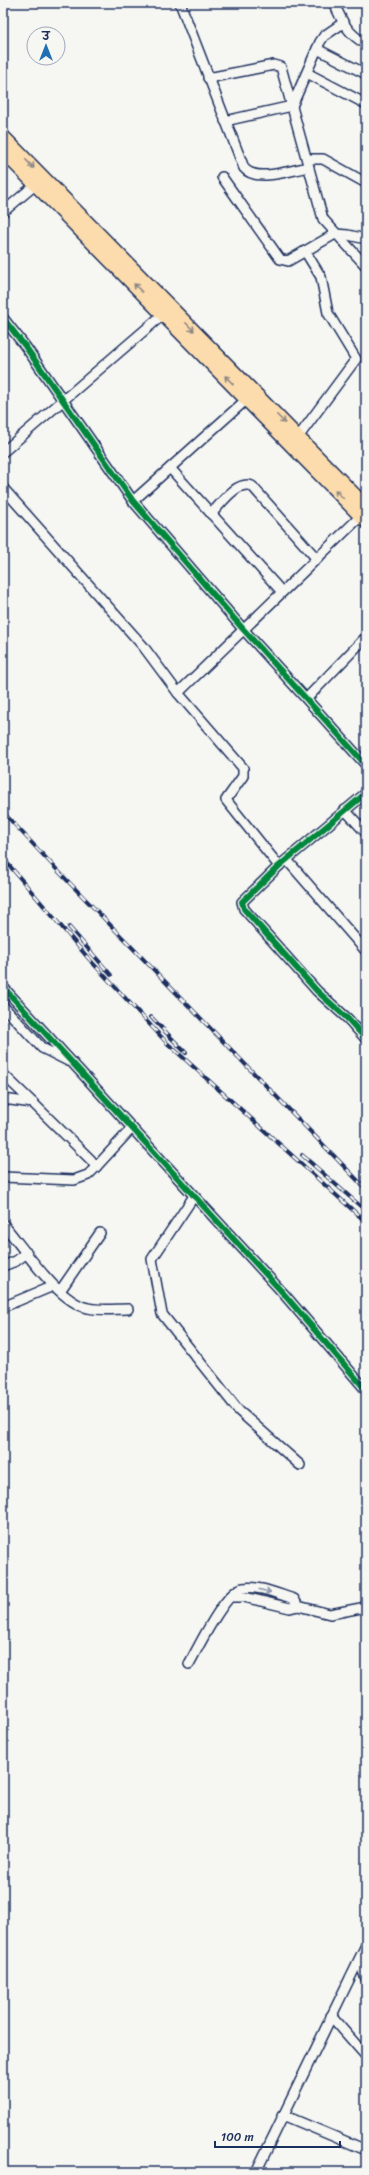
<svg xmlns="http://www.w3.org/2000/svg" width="369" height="2175" font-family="Sriracha,'Playpen Sans Deva',sans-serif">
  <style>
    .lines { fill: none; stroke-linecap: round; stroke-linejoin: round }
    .minor-casing { stroke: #1b2f5e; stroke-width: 12 }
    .major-casing { stroke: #1b2f5e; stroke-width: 15 }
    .minor { stroke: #f6f6f2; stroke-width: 9 }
    .major { stroke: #fcdcac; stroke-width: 12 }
    .rail-casing { stroke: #1b2f5e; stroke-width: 4 }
    .rail { stroke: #f6f6f2; stroke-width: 2.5; stroke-dasharray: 8; stroke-linecap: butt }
    .cycleway-casing { stroke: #f6f6f2; stroke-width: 8 }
    .cycleway { stroke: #00873e; stroke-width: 6 }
    .oneway { stroke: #8c8685 }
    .oneway2 { stroke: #8892a8 }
  </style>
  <rect width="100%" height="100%" fill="#f6f6f2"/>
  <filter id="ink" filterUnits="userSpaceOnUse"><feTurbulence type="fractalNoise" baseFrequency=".025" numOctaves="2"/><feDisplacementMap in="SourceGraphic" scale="8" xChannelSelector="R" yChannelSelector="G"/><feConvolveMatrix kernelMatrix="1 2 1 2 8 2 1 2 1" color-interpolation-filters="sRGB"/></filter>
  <g filter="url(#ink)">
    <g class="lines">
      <defs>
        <g id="minor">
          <path d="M180 3 244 168C256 183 291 170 309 167"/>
          <path d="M334 3C342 22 348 34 366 44"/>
          <polyline points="317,49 366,74"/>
          <polyline points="307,73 366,104"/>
          <polyline points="208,78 274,65 281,67 323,219 366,266"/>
          <polyline points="225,121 292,106 320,42 324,36 343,23"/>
          <polyline points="307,159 323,159 366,183"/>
          <polyline points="222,177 280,259 288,261 335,234 348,235 366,239"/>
          <polyline points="3,212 35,185"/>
          <polyline points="3,318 25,346 133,501 243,629 366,765"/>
          <polyline points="299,436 356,359 328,313 321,277 305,251"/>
          <polyline points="3,452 167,311"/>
          <polyline points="170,468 282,592"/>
          <polyline points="3,488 143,646 178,693 243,768 243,776 226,800 279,866"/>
          <polyline points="133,501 247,399"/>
          <path d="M211 514C221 504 237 480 252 486L317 559"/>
          <polyline points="178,693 365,512"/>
          <polyline points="307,698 366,637"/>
          <polyline points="366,793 279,866 242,902 244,909 317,991 348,1019 366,1039"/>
          <polyline points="345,810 366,833"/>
          <polyline points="287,860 366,951"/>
          <polyline points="3,987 283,1293 366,1390"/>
          <polyline points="3,1006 42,1048 68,1061"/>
          <polyline points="3,1074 33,1103"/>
          <polyline points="3,1099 33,1103 91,1160 96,1167 88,1175 74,1180 3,1177"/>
          <polyline points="96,1167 132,1128"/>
          <polyline points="194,1196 152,1259 162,1314 239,1411 300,1465"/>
          <path d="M3 1224C23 1247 58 1302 88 1308 101 1311 115 1309 128 1309"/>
          <polyline points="3,1266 16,1261 27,1253"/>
          <polyline points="60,1291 100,1233"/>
          <polyline points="3,1307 53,1286"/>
          <polyline points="230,1597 244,1597 290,1608 298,1606 330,1614 366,1607"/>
          <path d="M189 1664C198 1648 225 1591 243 1588 259 1585 280 1595 294 1599L298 1606"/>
          <polyline points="359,1960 366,1979"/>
          <polyline points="331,2016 366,2056"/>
          <polyline points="283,2115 366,2150"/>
          <polyline points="256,2172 366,1945"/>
        </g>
        <g id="major">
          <polyline points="3,136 366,506"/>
          <polyline points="3,152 366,522"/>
        </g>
      </defs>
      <use href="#minor" class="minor-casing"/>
      <use href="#major" class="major-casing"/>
      <use href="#minor" class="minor"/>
      <use href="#major" class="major"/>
      <defs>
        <g id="rail">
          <polyline points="3,812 60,873 366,1189"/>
          <polyline points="3,858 89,959 167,1043 366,1222"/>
          <polyline points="69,927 111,975"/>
          <polyline points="151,1017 186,1053"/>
          <polyline points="302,1155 366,1211"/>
        </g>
      </defs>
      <use href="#rail" class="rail-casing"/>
      <use href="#rail" class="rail"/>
      <defs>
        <g id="cycleway">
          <polyline points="3,318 25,346 133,501 243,629 366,765"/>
          <polyline points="366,793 279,866 242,902 244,909 317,991 348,1019 366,1039"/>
          <polyline points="3,987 283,1293 366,1390"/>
        </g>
      </defs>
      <use href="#cycleway" class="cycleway-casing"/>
      <use href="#cycleway" class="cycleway"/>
    </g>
    <defs><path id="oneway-shaft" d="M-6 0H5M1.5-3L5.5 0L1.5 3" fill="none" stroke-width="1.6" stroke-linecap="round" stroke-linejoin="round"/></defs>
    <g class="oneway">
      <use href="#oneway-shaft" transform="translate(30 164) rotate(46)"/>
      <use href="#oneway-shaft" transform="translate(138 288) rotate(-134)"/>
      <use href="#oneway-shaft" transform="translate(190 327) rotate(45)"/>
      <use href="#oneway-shaft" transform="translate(229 380) rotate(-135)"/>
      <use href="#oneway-shaft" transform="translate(281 419) rotate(45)"/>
      <use href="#oneway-shaft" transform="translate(339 494) rotate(-134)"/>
    </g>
    <use class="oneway2" href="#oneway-shaft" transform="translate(265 1591) rotate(14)"/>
  </g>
  <rect width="369" height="2175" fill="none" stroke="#f6f6f2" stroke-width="16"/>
  <rect x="8" y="8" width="353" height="2159" fill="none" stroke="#1b2f5e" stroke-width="1.5" filter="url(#ink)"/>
  <g transform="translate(46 46)"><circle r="19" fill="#f6f6f2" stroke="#9ea6b7"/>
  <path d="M0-3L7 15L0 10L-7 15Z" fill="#1f6fb2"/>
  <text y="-6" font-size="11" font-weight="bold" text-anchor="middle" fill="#1b2f5e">उ</text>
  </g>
  <path d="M215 2141v6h125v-6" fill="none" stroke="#1b2f5e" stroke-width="2"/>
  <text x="221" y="2141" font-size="12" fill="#1b2f5e" stroke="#f6f6f2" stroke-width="3" paint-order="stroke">100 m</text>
</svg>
